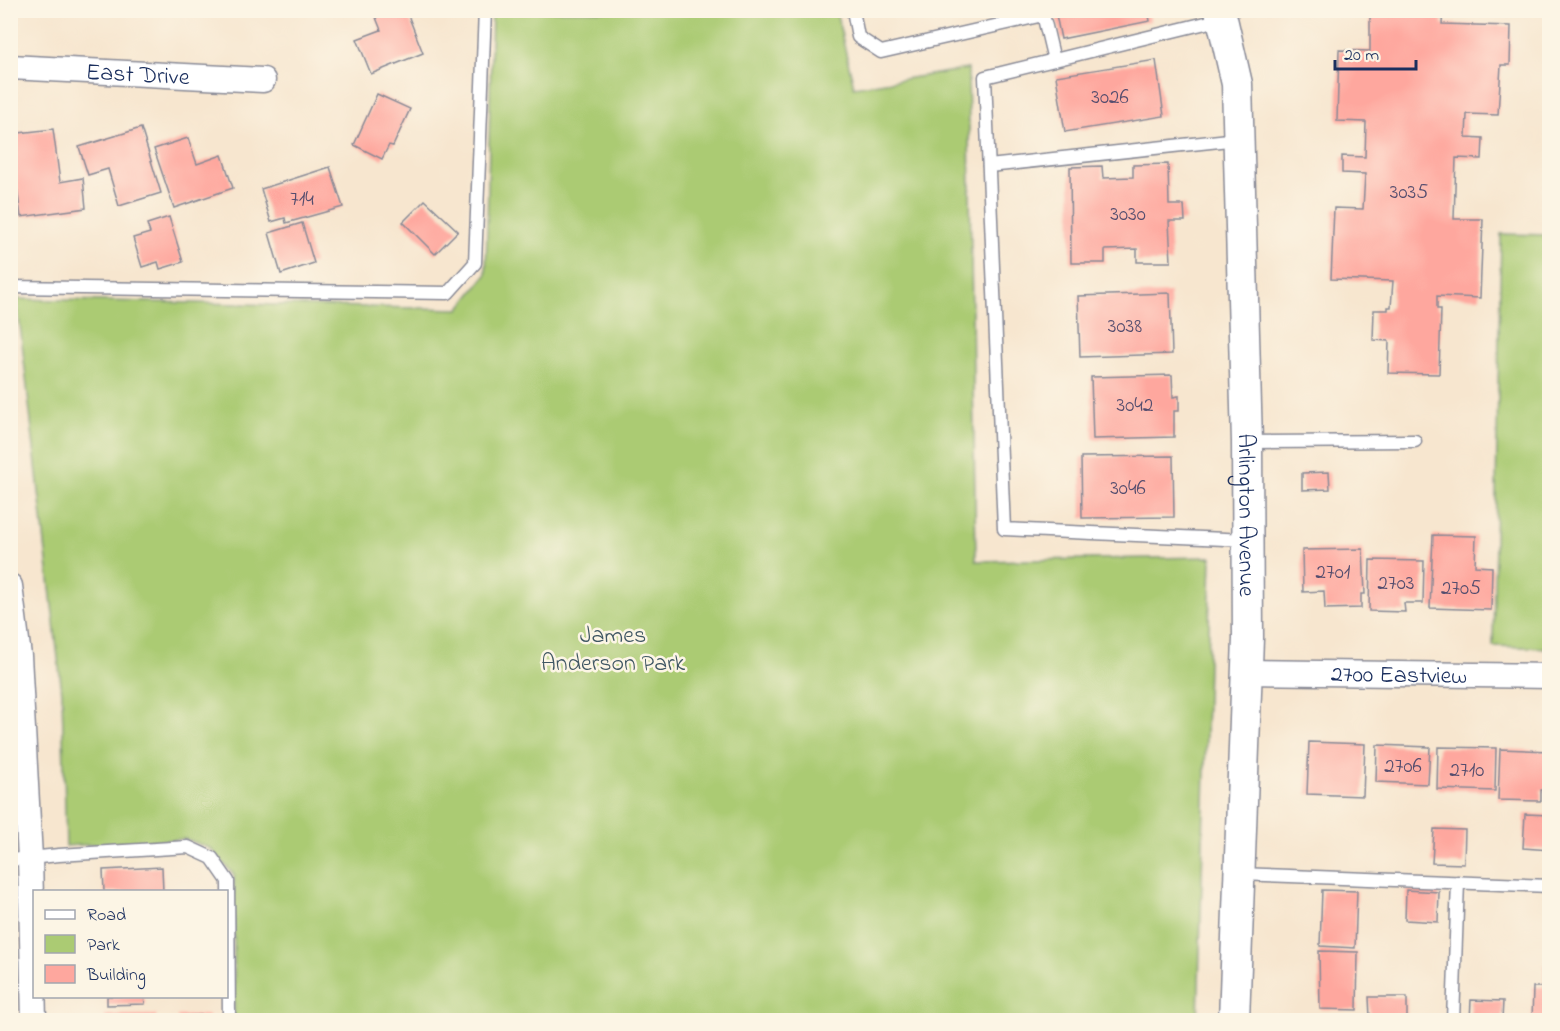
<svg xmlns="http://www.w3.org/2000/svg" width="1560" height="1031" font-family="'Indie Flower',sans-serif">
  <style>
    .green { fill: #abcb73; stroke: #637d68; stroke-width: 1.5 }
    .building { fill: #fea79e }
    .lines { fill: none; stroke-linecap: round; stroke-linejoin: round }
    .service-casing { stroke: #898a96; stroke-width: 15 }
    .minor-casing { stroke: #898a96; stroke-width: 27 }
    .tertiary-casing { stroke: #898a96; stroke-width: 33 }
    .service { stroke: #fff; stroke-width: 12 }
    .minor { stroke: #fff; stroke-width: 24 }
    .tertiary { stroke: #fff; stroke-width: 30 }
    .labels { text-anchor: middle; stroke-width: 5; stroke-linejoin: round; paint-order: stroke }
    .number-label { font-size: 21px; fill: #544d6e }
    .street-label { font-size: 24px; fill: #1b2f5e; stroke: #fcf5e5 }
    .park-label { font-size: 24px; fill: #3f5663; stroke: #fcf5e5 }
  </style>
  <rect width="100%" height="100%" fill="#fcf5e5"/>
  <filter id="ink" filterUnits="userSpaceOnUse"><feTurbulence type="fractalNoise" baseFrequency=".0167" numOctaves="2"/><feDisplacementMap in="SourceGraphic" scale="12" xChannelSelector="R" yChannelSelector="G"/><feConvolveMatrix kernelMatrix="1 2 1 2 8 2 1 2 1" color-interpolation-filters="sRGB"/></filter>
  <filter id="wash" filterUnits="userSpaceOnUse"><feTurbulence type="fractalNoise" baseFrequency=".008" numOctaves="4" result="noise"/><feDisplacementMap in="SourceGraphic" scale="24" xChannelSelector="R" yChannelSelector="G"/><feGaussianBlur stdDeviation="1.35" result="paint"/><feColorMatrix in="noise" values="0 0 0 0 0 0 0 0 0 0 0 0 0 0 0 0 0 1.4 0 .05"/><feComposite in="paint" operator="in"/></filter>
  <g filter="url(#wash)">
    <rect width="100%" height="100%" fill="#f7e6cf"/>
    <g class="green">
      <polygon points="492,11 836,11 854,87 968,69 976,561 1211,557 1198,1020 234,1020 234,875 211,849 186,839 66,846 62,693 17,299 459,309 486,275"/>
      <polygon points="1501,234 1549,235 1549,648 1493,646"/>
    </g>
    <g id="blocks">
      <g class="building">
        <polygon points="373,10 406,10 423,53 371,74 357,39 381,30"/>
        <polygon points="893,10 913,10 913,11 894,16"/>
        <polygon points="1055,10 1148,10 1150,21 1061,39"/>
        <polygon points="1370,10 1443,10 1442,24 1511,26 1510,65 1501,65 1498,115 1467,114 1466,137 1483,138 1482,159 1456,158 1454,219 1483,219 1480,298 1437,296 1437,309 1441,309 1439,374 1388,373 1389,341 1373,340 1374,310 1388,310 1388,307 1391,307 1393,281 1331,279 1334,208 1363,209 1365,174 1342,173 1342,156 1365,157 1366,122 1337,121 1339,50 1370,51"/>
        <polygon points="1156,60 1164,116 1065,132 1056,76"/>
        <polygon points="377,94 410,109 393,146 389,145 382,159 354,145"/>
        <polygon points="141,128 161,193 119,206 108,169 88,175 79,147"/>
        <polygon points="53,129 60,182 83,178 86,208 21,217 10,134"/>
        <polygon points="188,138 197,164 222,155 233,188 174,208 154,149"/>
        <polygon points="1168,164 1169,205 1184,205 1185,221 1169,221 1171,262 1137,262 1137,249 1105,250 1105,263 1071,263 1070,167 1102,166 1103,178 1133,177 1133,165"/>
        <polygon points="330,167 343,207 286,223 285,218 271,222 261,189"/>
        <polygon points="425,200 458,231 435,254 403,222"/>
        <polygon points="169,217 183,262 160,269 158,262 142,267 133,238 150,233 147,224"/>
        <polygon points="302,223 314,263 281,274 269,233"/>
        <polygon points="1170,293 1172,354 1080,357 1078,296"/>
        <polygon points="1172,375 1173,397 1179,396 1179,411 1174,411 1174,437 1093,439 1091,377"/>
        <polygon points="1173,456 1174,517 1082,518 1081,457"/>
        <polygon points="1329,472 1330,489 1302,490 1302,473"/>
        <polygon points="1433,535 1476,536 1475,566 1492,567 1491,610 1430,608"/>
        <polygon points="1363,549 1365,594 1361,594 1361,608 1325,609 1324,591 1303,592 1302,550"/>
        <polygon points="1370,560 1424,561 1423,603 1404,603 1405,612 1369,611"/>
        <polygon points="1309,742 1365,744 1363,796 1307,794"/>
        <polygon points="1377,745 1430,747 1428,784 1376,782"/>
        <polygon points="1438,747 1496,748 1495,791 1437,789"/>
        <polygon points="1500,749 1550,751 1550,790 1541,790 1541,801 1498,800"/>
        <polygon points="1525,814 1550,815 1550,850 1523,848"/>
        <polygon points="1434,829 1465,830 1464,864 1432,863"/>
        <polygon points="162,867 163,892 104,892 103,870"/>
        <polygon points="1322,890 1357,891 1355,948 1320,946"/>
        <polygon points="1406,890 1439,892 1438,922 1405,920"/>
        <polygon points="1319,951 1358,952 1357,1010 1320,1009"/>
        <polygon points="1544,965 1550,965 1550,1020 1532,1020 1533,987 1544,987"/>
        <polygon points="107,996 144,996 145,1004 107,1005"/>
        <polygon points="1369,997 1407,997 1407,1018 1370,1018"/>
        <polygon points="1471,1000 1503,1001 1502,1020 1470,1020"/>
        <rect x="105" y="1015" width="51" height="5"/>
        <polygon points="209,1015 210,1020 177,1020 177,1016"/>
      </g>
    </g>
  </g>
  <g filter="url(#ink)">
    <use href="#blocks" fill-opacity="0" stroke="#898a96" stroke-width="1.5"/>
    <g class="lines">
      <defs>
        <g id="service">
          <polyline points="853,10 858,37 881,52 1043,15"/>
          <polyline points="1042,10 1054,60"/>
          <polyline points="1222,19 985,77 1004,529 1247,540"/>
          <polyline points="989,166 1238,139"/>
          <polyline points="10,287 448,293 475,263 485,10"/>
          <polyline points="1247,442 1415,441"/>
          <polyline points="10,860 59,855 188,847 212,858 228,881 229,1020"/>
          <polyline points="1239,874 1550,886"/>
          <polyline points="1453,1020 1458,882"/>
        </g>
        <g id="minor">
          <path id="s1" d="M10 67 263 80"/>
          <polyline points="10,586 19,656 30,858 34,1020"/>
          <path id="s2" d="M1247 672 1550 676"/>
        </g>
        <g id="tertiary">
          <path id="s3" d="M1220 10 1237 84 1247 442 1248 638 1234 1020"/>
        </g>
      </defs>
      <use href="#service" class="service-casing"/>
      <use href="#minor" class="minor-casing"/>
      <use href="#tertiary" class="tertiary-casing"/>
      <use href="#service" class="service"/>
      <use href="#minor" class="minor"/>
      <use href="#tertiary" class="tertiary"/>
    </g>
  </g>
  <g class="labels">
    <g class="number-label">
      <text x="1110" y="103">3026</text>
      <text x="1409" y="198">3035</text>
      <text x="302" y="205">714</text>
      <text x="1128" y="220">3030</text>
      <text x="1125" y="332">3038</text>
      <text x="1135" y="411">3042</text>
      <text x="1128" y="494">3046</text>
      <text x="1333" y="578">2701</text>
      <text x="1396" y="589">2703</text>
      <text x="1461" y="594">2705</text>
      <text x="1403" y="772">2706</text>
      <text x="1467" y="776">2710</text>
    </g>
    <g class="street-label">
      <text dy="8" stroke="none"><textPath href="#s1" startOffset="128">East Drive</textPath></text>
      <text dy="8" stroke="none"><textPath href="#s3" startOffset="507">Arlington Avenue</textPath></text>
      <text dy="8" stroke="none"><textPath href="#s2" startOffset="152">2700 Eastview</textPath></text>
    </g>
    <g class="park-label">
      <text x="613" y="642">James<tspan x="613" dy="28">Anderson Park</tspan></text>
    </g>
  </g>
  <rect width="1560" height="1031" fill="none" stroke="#fcf5e5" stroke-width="36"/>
  <rect x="33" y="890" width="195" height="108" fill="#fcf5e5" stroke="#a2a6af" stroke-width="1.5"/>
  <rect x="45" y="910" width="30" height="9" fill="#ffffff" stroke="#a2a6af" stroke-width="1.5"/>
  <text x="87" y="920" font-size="18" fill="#1b2f5e">Road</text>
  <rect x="45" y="935" width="30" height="18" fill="#abcb73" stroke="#a2a6af" stroke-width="1.5"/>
  <text x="87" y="950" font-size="18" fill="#1b2f5e">Park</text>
  <rect x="45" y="965" width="30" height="18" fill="#fea79e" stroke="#a2a6af" stroke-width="1.5"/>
  <text x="87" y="980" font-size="18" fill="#1b2f5e">Building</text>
  <path d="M1335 60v9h81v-9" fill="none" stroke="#1b2f5e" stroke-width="3"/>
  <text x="1344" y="60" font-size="18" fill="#1b2f5e" stroke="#fcf5e5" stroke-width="4.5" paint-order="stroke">20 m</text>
</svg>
